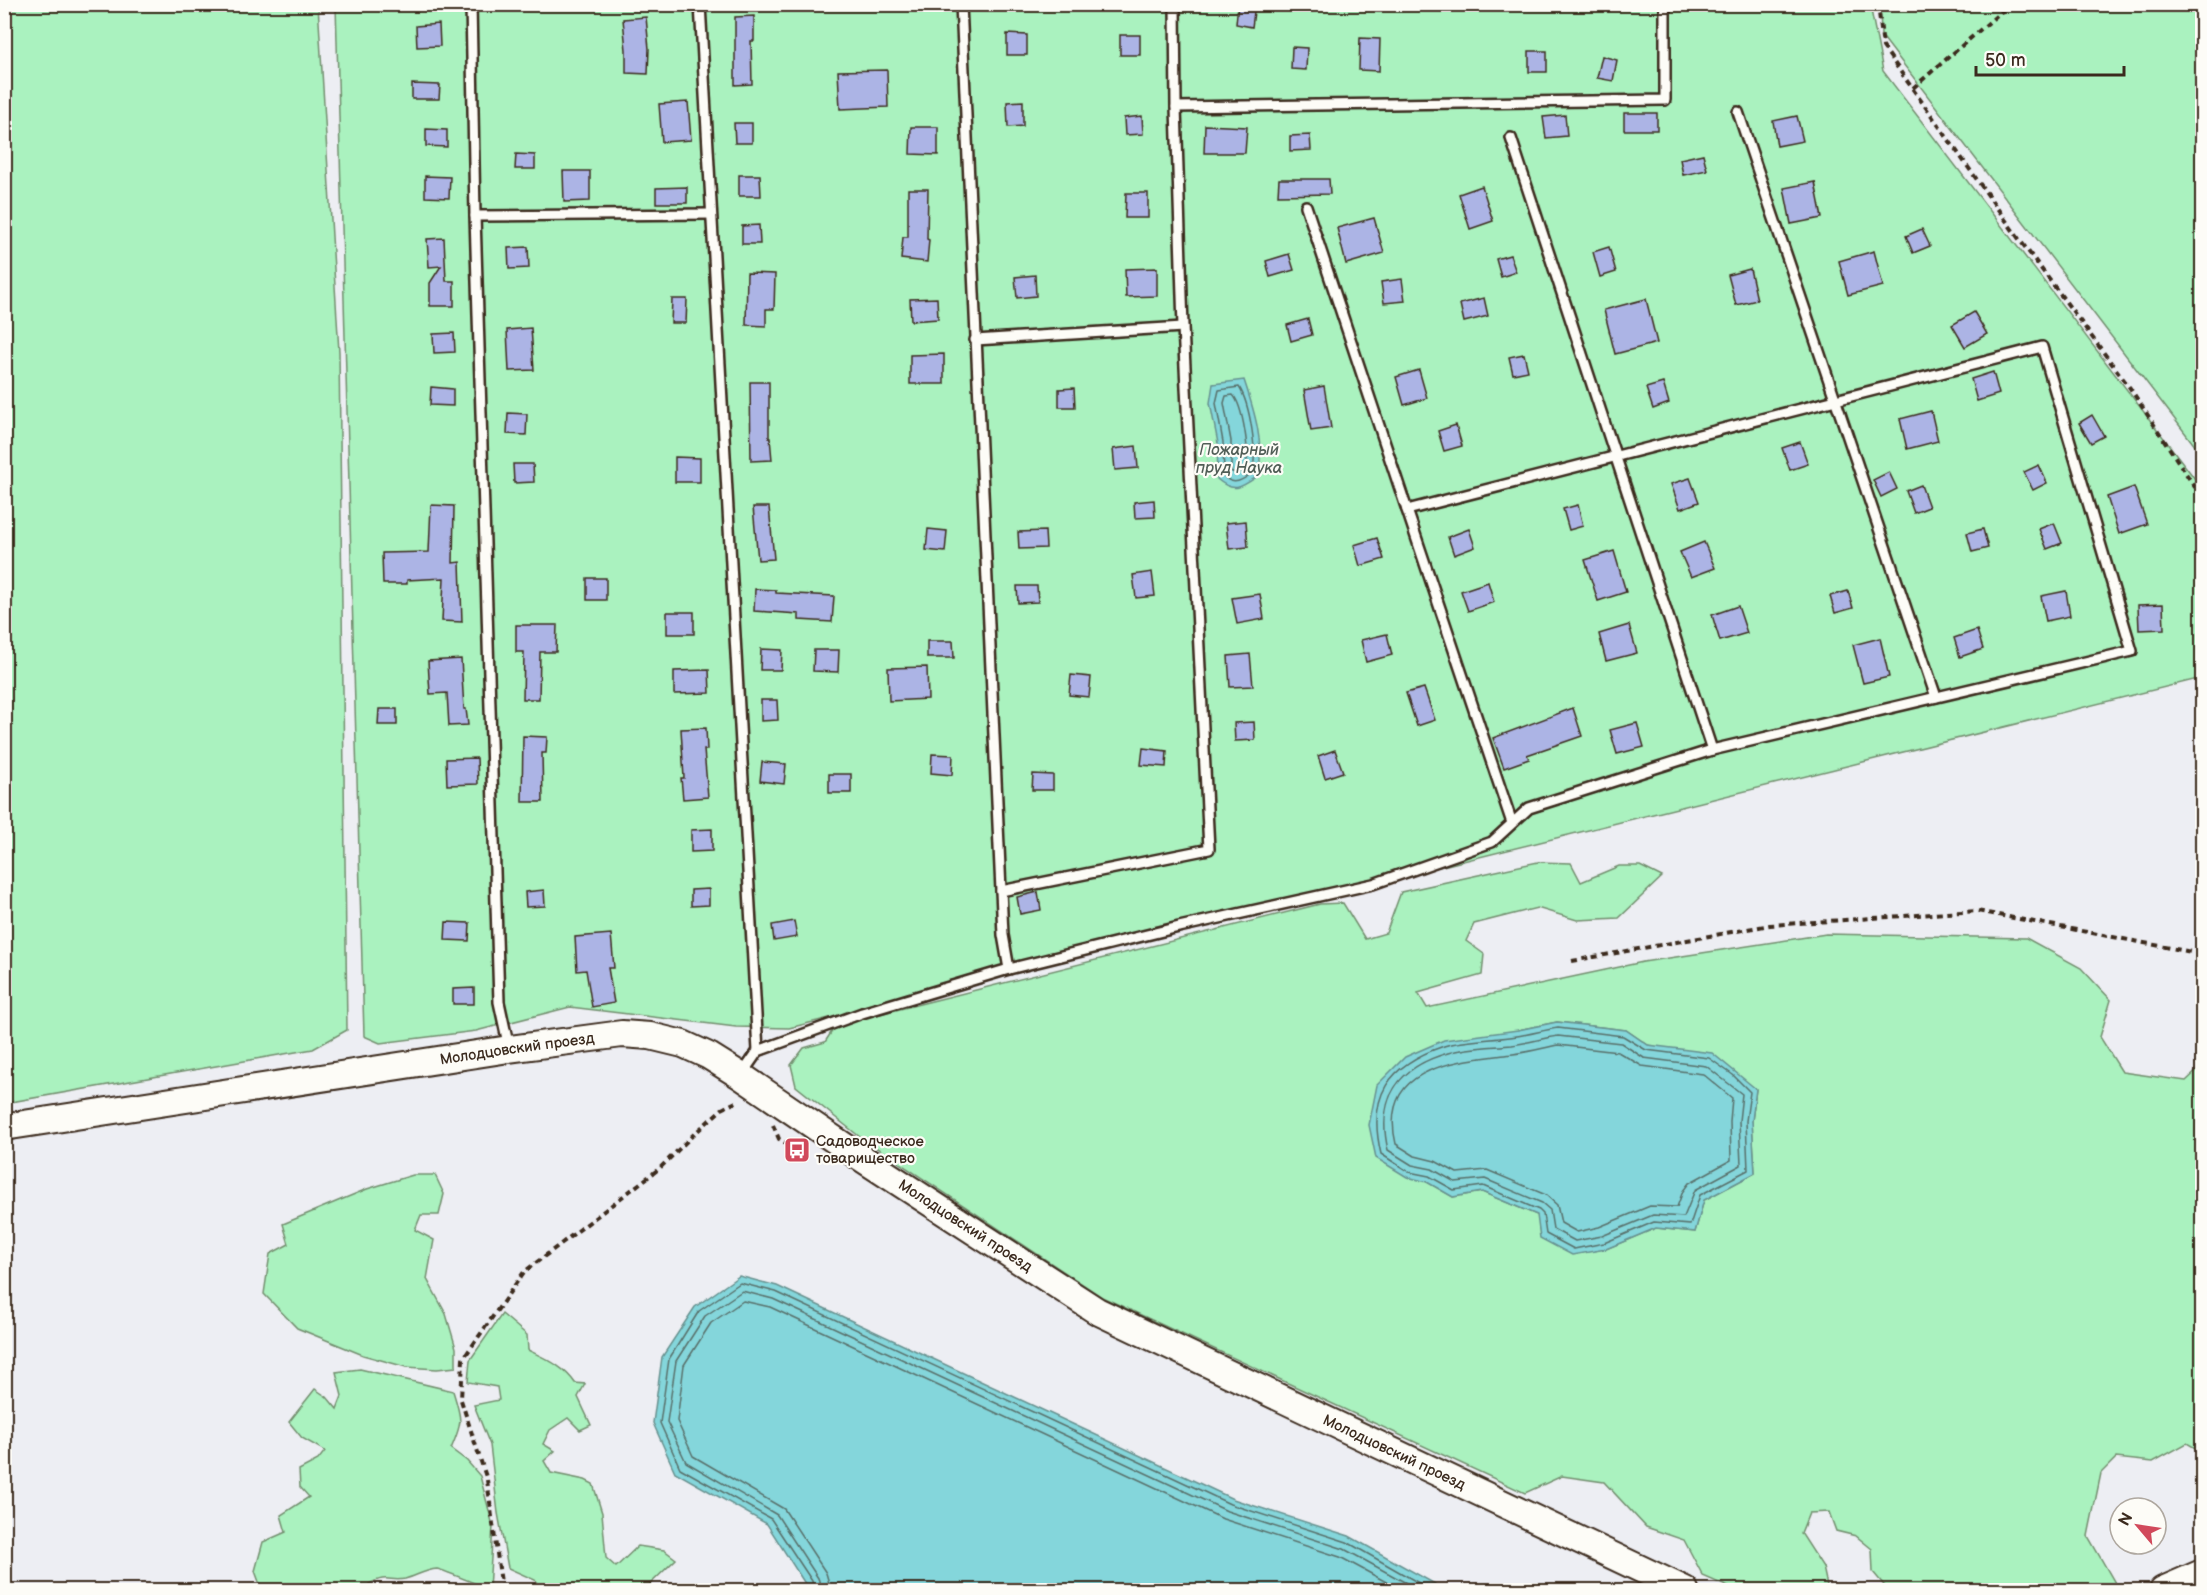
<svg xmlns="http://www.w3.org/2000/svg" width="2207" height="1595" font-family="'Balsamiq Sans',sans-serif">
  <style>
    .green { fill: #aaf2bf; stroke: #728e6e; stroke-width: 1.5; fill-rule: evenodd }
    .water { fill: #84d6db; stroke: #67918f; stroke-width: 1.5 }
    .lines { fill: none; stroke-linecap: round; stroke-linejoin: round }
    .shore { stroke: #586f6a; stroke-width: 1.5 }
    .building { fill: #acb4e5; stroke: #3b2a1e; stroke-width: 1.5 }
    .lane-casing { stroke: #3b2a1e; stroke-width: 14 }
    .secondary-casing { stroke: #3b2a1e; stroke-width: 30 }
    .path { stroke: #3b2a1e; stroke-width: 4; stroke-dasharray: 6 4.5; stroke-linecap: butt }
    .lane { stroke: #fdfcf7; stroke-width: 9 }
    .secondary { stroke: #fdfcf7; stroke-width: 26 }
    .labels { text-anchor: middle; stroke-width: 4.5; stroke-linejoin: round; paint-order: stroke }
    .street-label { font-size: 15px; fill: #3b2a1e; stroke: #fdfcf7 }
    .poi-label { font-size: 15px; fill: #3b2a1e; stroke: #fdfcf7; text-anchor: start }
    .water-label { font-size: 16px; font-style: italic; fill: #515e57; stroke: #fdfcf7 }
  </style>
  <rect width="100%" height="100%" fill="#edeef3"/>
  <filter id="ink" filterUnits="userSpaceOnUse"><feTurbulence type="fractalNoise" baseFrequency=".0167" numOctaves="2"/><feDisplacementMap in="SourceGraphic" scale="12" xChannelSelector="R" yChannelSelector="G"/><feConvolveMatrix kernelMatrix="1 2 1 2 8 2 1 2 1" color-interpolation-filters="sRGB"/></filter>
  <g filter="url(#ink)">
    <g class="green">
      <polygon points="5,4 318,5 339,352 347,1030 313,1049 5,1103"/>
      <polygon points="336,5 1870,5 1883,71 2202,488 2202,678 789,1028 736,1027 570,1007 476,1031 380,1043 364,1036"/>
      <polygon points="1880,5 2202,5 2202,455 1881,35"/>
      <path d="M1538 862 1571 863 1581 882 1619 866H1640L1662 877 1619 918 1577 920 1537 908 1474 924 1466 941 1484 954 1482 975 1418 993 1427 1008 1643 962 1826 934 2026 938 2081 968 2111 1000 2100 1037 2122 1072 2186 1081 2202 1066V1057V1452L2187 1443 2153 1462 2116 1458 2101 1473 2088 1536 2119 1590H1888L1873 1572 1872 1549 1856 1536 1836 1531 1829 1512 1809 1513 1801 1533 1823 1567 1828 1590H1735L1703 1576 1684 1540 1646 1527 1604 1482 1562 1476 1525 1493 1102 1297 860 1137 796 1086 791 1065 804 1048 825 1042 836 1025 1320 904 1343 903 1365 939 1386 933 1401 892ZM1557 1022 1626 1030 1648 1045 1756 1089 1752 1121 1755 1173 1704 1200 1695 1232 1656 1228 1606 1249 1537 1215 1482 1192 1453 1197 1427 1182 1518 1030Z"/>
      <polygon points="413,1175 435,1175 444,1194 439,1215 421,1215 415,1230 434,1240 427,1279 446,1314 456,1348 456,1367 437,1369 406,1367 363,1355 297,1328 264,1294 270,1254 289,1244 283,1224 367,1189"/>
      <path d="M502 1314 527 1335 528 1350C546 1359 564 1366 575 1383L585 1384 578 1397 591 1425 580 1430 568 1418 550 1430 543 1444 555 1451 544 1461 551 1473 585 1480 593 1484 602 1513 606 1558 616 1567 638 1546 664 1550 676 1559 644 1590H541L535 1580 508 1568 498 1513 490 1445 474 1405 499 1400 497 1387 468 1382 470 1360Z"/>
      <path d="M360 1369 453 1391C462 1420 463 1421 451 1449L467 1461 480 1476 493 1526 489 1589C481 1586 441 1569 437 1569 425 1570 416 1576 405 1579 389 1582 388 1574 369 1584V1590H262L255 1571 263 1542 286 1532 281 1515 309 1497 300 1487 299 1470 318 1460 325 1451 302 1438 289 1422 315 1389 327 1397 337 1409 342 1396 336 1372Z"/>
    </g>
    <g class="water">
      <path d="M1244 380C1254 410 1265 445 1258 476 1242 487 1234 494 1217 479L1218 443 1210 403 1213 384Z"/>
      <polygon points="1557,1022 1626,1030 1648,1045 1712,1053 1756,1089 1752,1121 1755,1173 1704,1200 1695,1232 1656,1228 1606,1249 1572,1255 1540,1238 1537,1215 1482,1192 1453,1197 1427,1182 1407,1177 1376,1158 1369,1125 1377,1085 1405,1057 1444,1040 1518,1030"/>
      <polygon points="739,1276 777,1286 1233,1499 1349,1536 1435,1584 1438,1590 809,1590 767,1524 675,1472 653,1423 662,1357 695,1307"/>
    </g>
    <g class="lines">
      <g class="shore">
        <path d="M1239 387C1250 404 1258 454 1252 473 1243 480 1233 487 1224 476L1223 442 1216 403 1219 390Z"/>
        <path d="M1226 396 1233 395C1243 406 1250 454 1246 468L1236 474 1231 471V441L1224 403Z"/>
        <path d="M1558 1028 1623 1036 1646 1050 1709 1058 1733 1075 1750 1092 1746 1121 1748 1170 1700 1195 1690 1225 1654 1222 1604 1243 1574 1249 1546 1234 1543 1214 1539 1210 1483 1186 1454 1190 1429 1176 1409 1172 1381 1154C1367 1096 1388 1065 1444 1046 1465 1039 1495 1040 1517 1036 1531 1034 1544 1030 1558 1028Z"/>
        <path d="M1558 1036 1621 1043 1644 1058 1706 1066 1742 1094 1739 1121 1741 1165 1695 1190 1684 1217 1653 1215 1602 1236 1575 1241 1553 1229 1550 1210 1542 1203 1485 1179 1455 1182 1432 1169 1412 1165 1388 1150C1376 1099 1398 1067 1448 1053 1468 1047 1492 1047 1512 1045 1528 1043 1543 1038 1558 1036Z"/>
        <path d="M1558 1045 1618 1052 1642 1066 1703 1074 1732 1098 1730 1121 1731 1160 1689 1183 1683 1191 1677 1207 1650 1206 1599 1227 1577 1232 1561 1223 1557 1205 1546 1195 1487 1170 1457 1173 1435 1161 1415 1156 1396 1144C1377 1065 1457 1061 1513 1054 1528 1052 1543 1048 1558 1045Z"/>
        <polyline points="814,1590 812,1581 771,1519 680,1468 660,1423 669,1359 699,1311 740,1283 776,1292 1230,1504 1347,1542 1431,1590"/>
        <polyline points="822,1590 818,1578 777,1515 686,1462 667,1422 676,1361 705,1316 742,1291 773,1299 1227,1511 1344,1549 1419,1590"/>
        <polyline points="831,1590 826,1573 784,1509 693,1456 677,1421 684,1365 711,1323 743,1301 770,1307 1223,1519 1340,1557 1401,1590"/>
      </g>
    </g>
    <g class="building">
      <polygon points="1238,4 1255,4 1252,27 1236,24"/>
      <polygon points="754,16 754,41 751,41 752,84 735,85 735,17"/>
      <polygon points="646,17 649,49 648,74 626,73 626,50 623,19"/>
      <polygon points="439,24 440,46 417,47 416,26"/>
      <polygon points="1007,34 1027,35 1027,55 1007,55"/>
      <rect x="1120" y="35" width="20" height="20"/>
      <polygon points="1360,38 1380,39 1379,71 1359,70"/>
      <polygon points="1292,47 1307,48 1306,70 1291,69"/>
      <rect x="1529" y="51" width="18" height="21"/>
      <polygon points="1602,56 1617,60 1613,81 1597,78"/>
      <polygon points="887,70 888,107 840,109 838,71"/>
      <polygon points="412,84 440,85 439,99 412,99"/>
      <polygon points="1023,101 1023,126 1008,127 1007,102"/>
      <polygon points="688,102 691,140 662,142 659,104"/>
      <rect x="1624" y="113" width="33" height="17"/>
      <polygon points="1565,115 1567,136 1546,138 1543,117"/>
      <polygon points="1142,116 1143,134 1125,135 1124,118"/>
      <polygon points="1797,116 1803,141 1777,146 1773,121"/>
      <polygon points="734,123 752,123 752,143 735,143"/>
      <polygon points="1205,125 1247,127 1245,153 1204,153"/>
      <polygon points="911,127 938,127 938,155 910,154"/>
      <polygon points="426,129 447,130 447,147 426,146"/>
      <polygon points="1310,135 1311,150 1290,151 1290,136"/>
      <polygon points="516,154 535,155 535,169 515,169"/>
      <polygon points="1703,154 1707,170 1683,175 1680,159"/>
      <polygon points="563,171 590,171 590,201 564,202"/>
      <polygon points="739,175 760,175 761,196 739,196"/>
      <polygon points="425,176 450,177 449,198 425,197"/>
      <polygon points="1279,179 1329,179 1330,194 1278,195"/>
      <polygon points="1815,182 1822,218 1791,224 1784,188"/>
      <polygon points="1482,186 1493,221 1470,229 1459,194"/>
      <polygon points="687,187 687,203 656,203 656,188"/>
      <polygon points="908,189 928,189 927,239 929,240 927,262 901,259 903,237 908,237"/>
      <polygon points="1126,193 1148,193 1148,218 1125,218"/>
      <polygon points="1374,218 1384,253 1346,264 1337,228"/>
      <polygon points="759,225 760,244 742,244 742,226"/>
      <polygon points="1922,229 1930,246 1913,253 1906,236"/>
      <polygon points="444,238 446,281 454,281 454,306 430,306 430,283 441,266 429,267 427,239"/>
      <polygon points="528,247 529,268 509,269 508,248"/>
      <polygon points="1609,247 1616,272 1600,277 1593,252"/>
      <polygon points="1874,251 1883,286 1848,295 1839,261"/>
      <polygon points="1289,254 1294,270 1270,277 1266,261"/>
      <polygon points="1510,255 1516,272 1501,277 1496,259"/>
      <polygon points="1157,268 1157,296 1126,297 1125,269"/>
      <polygon points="1750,269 1757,300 1736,305 1728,275"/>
      <polygon points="747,273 775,274 774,309 766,309 766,326 746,325"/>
      <polygon points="1035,275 1036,296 1017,298 1015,277"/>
      <polygon points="1402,279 1405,301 1384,303 1381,282"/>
      <polygon points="937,298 938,319 911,321 910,299"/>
      <polygon points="1484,298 1488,316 1464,322 1460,304"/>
      <polygon points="672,299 687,299 686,323 671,323"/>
      <polygon points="1646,299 1657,343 1615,354 1604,310"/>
      <polygon points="1974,312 1987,334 1965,347 1952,325"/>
      <polygon points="1308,319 1312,335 1291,341 1287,325"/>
      <polygon points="531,328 534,370 509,371 507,330"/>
      <polygon points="454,333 455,352 434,353 433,334"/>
      <polygon points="944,354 944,384 910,384 910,355"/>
      <polygon points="1524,354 1528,371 1513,374 1509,357"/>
      <polygon points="1419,370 1427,398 1404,405 1396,377"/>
      <polygon points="1993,372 1999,394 1977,401 1971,379"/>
      <polygon points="750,382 769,382 769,438 770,438 772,460 751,461"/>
      <polygon points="1663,383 1669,403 1653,409 1646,388"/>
      <polygon points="1324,386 1331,428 1311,431 1304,390"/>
      <polygon points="431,387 453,389 453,406 430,405"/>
      <polygon points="1074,388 1075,407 1059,407 1059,389"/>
      <polygon points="1931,411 1938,441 1907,449 1900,419"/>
      <polygon points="508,413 527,414 526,435 507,434"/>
      <polygon points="2092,415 2104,436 2091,443 2079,423"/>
      <polygon points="1456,425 1462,446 1444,451 1438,431"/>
      <polygon points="1800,442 1808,464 1790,470 1782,448"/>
      <polygon points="1136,446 1138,468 1115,470 1113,449"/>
      <polygon points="675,457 700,458 700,482 675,482"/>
      <polygon points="513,464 533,464 534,482 514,483"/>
      <polygon points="2039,465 2047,483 2033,490 2024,472"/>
      <polygon points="1889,472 1897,489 1881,497 1873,480"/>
      <polygon points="1690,478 1699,502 1680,509 1671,484"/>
      <polygon points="1921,485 1929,507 1914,513 1906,491"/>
      <polygon points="2134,487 2147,524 2119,534 2107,497"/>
      <polygon points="1154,500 1155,517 1135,518 1134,502"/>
      <polygon points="431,505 454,506 453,563 460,562 462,622 442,621 444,578 407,580 407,584 383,584 382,553 429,552"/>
      <polygon points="1578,505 1583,526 1569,530 1563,509"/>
      <polygon points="753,507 769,507 774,559 758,560"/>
      <polygon points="1246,521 1248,547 1229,549 1226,523"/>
      <polygon points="2054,523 2062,543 2047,549 2039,529"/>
      <polygon points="928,529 947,531 945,552 926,550"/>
      <polygon points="1469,529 1475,547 1454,555 1448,537"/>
      <polygon points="1983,529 1988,548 1972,552 1967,533"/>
      <polygon points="1045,531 1046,548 1019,549 1018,532"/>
      <polygon points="1377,538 1384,559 1360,566 1354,545"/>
      <polygon points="1704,542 1715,568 1691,577 1680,552"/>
      <polygon points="1614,551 1626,592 1598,601 1585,560"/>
      <polygon points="1152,572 1155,596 1136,598 1133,575"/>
      <rect x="587" y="578" width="19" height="22"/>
      <polygon points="1488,582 1494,602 1468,611 1461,591"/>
      <polygon points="1017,586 1037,586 1038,602 1018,603"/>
      <polygon points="755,589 776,590 776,593 834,596 832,622 799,620 799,614 754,611"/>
      <polygon points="1848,591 1853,608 1835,613 1830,596"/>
      <polygon points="2066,591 2070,616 2046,621 2041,596"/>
      <polygon points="1260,594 1264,619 1237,624 1232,598"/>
      <polygon points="2163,604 2164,629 2139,630 2138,605"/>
      <polygon points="1738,606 1747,633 1720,641 1712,615"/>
      <rect x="667" y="612" width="27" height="22"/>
      <polygon points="516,625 557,625 556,652 540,652 539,699 523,699 524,652 516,652"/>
      <polygon points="1629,625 1637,653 1606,661 1599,634"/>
      <polygon points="1977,630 1983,649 1960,657 1954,638"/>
      <polygon points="1387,634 1392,655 1366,662 1361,640"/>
      <polygon points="1880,638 1889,677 1863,683 1853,645"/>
      <polygon points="927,641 953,641 954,658 927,658"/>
      <polygon points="761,649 782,650 781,670 760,670"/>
      <polygon points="814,650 839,650 838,672 813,671"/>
      <polygon points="1250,654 1253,686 1230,687 1228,656"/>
      <polygon points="461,659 464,709 466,709 468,725 449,726 447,693 430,694 428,661"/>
      <polygon points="927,667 928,699 889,701 888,668"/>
      <polygon points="709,670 710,693 674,694 674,671"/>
      <polygon points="1071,675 1091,677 1089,697 1069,695"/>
      <polygon points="1424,688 1435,720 1417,726 1406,693"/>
      <polygon points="761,700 777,700 778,720 761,721"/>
      <polygon points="1573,708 1582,736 1527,755 1529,759 1504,768 1493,738"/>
      <polygon points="379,709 397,709 397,725 378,725"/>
      <polygon points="1254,722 1255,740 1235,741 1234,723"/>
      <polygon points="1637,723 1644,747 1617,754 1610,730"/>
      <polygon points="706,728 707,750 704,750 708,797 683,799 681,778 684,778 681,729"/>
      <polygon points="523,736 547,737 546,753 542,753 543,802 522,802"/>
      <polygon points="1143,748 1167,751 1166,767 1141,765"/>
      <polygon points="1335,750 1343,772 1325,778 1318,756"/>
      <polygon points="932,754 953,755 952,775 931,773"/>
      <polygon points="477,758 478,784 447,785 446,759"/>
      <polygon points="762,762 786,764 784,784 760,781"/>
      <rect x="829" y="774" width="22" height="19"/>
      <polygon points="1033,774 1053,775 1053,790 1032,790"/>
      <polygon points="712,829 712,851 691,852 691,830"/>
      <polygon points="709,889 709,905 691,906 691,890"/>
      <polygon points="544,890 545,906 526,907 525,892"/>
      <polygon points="1038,892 1041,910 1020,914 1017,897"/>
      <polygon points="794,921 797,937 774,941 772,925"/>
      <polygon points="446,922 470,923 469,941 445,940"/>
      <polygon points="611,934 614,968 608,968 614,1003 592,1007 586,970 577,971 575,937"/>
      <polygon points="474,988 474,1004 453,1004 453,989"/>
    </g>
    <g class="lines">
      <defs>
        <g id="lane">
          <polyline points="471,4 475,216 499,1002 509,1048"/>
          <polyline points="700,4 758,1051"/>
          <polyline points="1175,4 1176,107 1665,100 1665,4"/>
          <polyline points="1738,112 1936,697"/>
          <polyline points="1511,138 1712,750"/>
          <polyline points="1306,206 1407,510 1512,823"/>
          <polyline points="475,216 711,214"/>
          <polyline points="975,340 1183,327"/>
          <polyline points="1001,891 1209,849 1183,327 1176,107"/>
          <polyline points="1009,969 1179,927 1373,884 1492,842 1529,808 1712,750 2132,651 2042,347 1407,510"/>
          <polyline points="742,1074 758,1051 862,1013 1009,969 1003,935 961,4"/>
        </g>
        <g id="secondary">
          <path id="s1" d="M4 1127 509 1049 622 1034 650 1036 683 1044 709 1056 741 1076 857 1155 1097 1311 1685 1590"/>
          <polyline points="2163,1590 2202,1573"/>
        </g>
      </defs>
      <use href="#lane" class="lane-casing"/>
      <use href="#secondary" class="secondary-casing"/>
      <g class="path">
        <polyline points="1878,4 1883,47 2019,239 2130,388 2202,498"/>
        <polyline points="1913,88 2010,4"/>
        <polyline points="1572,961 1770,925 1977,911 2202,954"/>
        <polyline points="773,1125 779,1139 810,1158"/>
        <polyline points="502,1590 487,1480 461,1400 463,1359 524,1272 660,1168 692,1136 722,1109 740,1100"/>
      </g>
      <use href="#lane" class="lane"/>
      <use href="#secondary" class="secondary"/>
    </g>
  </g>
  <defs>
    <symbol id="bus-square" viewBox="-11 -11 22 22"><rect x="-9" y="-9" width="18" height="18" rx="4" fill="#d1495b" stroke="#fdfcf7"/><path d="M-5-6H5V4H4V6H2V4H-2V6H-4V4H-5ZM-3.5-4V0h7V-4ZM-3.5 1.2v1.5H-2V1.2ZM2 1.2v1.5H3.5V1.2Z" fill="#fff"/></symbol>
  </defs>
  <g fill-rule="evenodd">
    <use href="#bus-square" x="782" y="1135" width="30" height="30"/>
  </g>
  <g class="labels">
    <g class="street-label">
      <text dy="5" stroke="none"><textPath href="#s1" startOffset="519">Молодцовский проезд</textPath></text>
      <text dy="5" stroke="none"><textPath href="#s1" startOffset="1023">Молодцовский проезд</textPath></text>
      <text dy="5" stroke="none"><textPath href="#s1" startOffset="1509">Молодцовский проезд</textPath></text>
    </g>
    <g class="poi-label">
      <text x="816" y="1146">Садоводческое<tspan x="816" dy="17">товарищество</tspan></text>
    </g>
    <g class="water-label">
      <text x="1239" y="455">Пожарный<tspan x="1239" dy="18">пруд Наука</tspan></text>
    </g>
  </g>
  <rect width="2207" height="1595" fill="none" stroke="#fdfcf7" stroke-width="24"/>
  <rect x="12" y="12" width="2183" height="1571" fill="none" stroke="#3b2a1e" stroke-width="2" filter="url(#ink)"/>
  <g transform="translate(2138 1526) rotate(299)"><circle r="28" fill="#fdfcf7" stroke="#afa8a0" stroke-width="1.5"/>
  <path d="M0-4.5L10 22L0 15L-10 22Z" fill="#d1495b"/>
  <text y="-9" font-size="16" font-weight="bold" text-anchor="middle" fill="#3b2a1e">N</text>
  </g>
  <path d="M1976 66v9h148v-9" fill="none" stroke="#3b2a1e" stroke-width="3"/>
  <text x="1985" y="66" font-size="18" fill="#3b2a1e" stroke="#fdfcf7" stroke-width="4.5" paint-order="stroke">50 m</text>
</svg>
